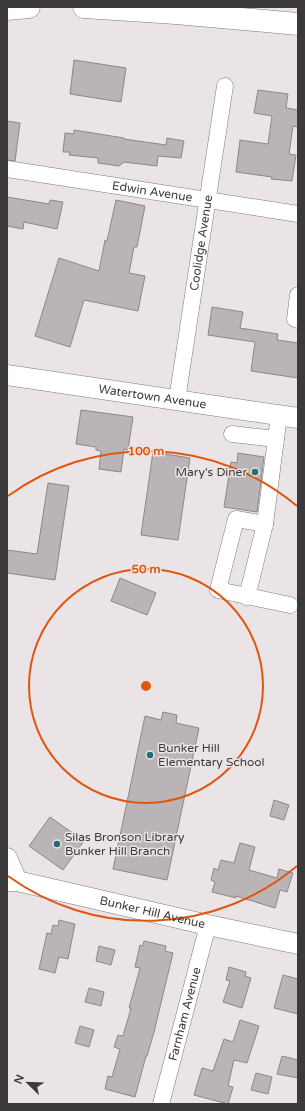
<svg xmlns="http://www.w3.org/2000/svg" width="305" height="1111" font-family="'Varela Round',sans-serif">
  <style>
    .building { fill: #bbb4b6; stroke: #8d8788 }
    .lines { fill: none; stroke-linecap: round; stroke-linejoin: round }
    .minor-casing { stroke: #7e797a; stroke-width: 17 }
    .major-casing { stroke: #7e797a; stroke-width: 21 }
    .highway-casing { stroke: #7e797a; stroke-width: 23 }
    .minor { stroke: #fff; stroke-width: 16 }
    .major { stroke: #fff; stroke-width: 20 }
    .highway { stroke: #fff; stroke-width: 22 }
    .ring { fill: none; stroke: #df570e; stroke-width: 2 }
    .poi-dot { fill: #236e6e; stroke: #ebe4e6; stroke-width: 1.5 }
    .labels { text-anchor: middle; stroke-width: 3; stroke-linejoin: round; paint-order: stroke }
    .street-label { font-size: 12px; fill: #3b3939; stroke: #ebe4e6 }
    .poi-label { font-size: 12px; fill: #3b3939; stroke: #ebe4e6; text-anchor: start }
    .centre { fill: #df570e; stroke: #ebe4e6; stroke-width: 2 }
    .ring-label { font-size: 12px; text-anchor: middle; font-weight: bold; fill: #df570e; stroke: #ebe4e6; stroke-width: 3; stroke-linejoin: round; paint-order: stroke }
  </style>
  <rect width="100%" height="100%" fill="#ebe4e6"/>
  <g class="building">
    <polygon points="74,60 126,68 121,102 70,94"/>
    <polygon points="258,90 288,94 286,108 298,110 298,127 293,126 289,154 296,155 292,181 271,179 272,177 236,172 240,140 268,144 272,116 254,113"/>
    <polygon points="7,121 20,123 15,161 7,160"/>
    <polygon points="74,130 124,138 124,139 166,145 167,138 184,141 181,158 158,156 157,166 124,162 119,166 98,163 98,158 69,155 70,152 63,152 65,133 74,134"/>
    <polygon points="7,197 49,204 50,200 63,202 57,229 24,222 23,229 7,226"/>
    <polygon points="116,200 145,206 137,247 134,247 129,273 145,276 138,311 84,300 70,347 35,336 59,258 99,271 105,240 107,241"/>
    <polygon points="212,307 243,312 240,328 278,334 277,340 298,343 298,378 251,371 255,342 208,335"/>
    <polygon points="81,410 133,417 128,450 124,449 121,472 99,469 101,451 96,450 96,447 76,444"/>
    <polygon points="153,452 190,458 178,540 141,535"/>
    <polygon points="238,453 264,457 257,512 224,507 231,462 237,463"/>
    <polygon points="48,483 69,486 55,580 7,573 7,550 37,554"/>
    <polygon points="120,578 156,593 147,615 111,601"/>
    <polygon points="163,712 177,715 176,723 199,728 167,880 113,869 145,716 161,720"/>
    <polygon points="274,800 289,805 284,820 270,816"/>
    <polygon points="50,817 84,841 63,870 29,846"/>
    <polygon points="240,843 255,847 249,870 277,878 279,869 293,873 287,892 280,890 275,908 236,896 236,898 212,892 215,882 211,880 214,868 218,870 221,860 234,863"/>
    <polygon points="59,920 75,924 68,959 59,957 55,973 39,969 47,933 51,934 53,925 58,926"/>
    <polygon points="144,941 166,946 165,951 173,953 154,1032 147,1056 146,1056 135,1097 105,1089 108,1076 112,1077 120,1049 114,1047 118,1035 123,1036 131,1008 129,1008 140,968 135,967 140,945 143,946"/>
    <polygon points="99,946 115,950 111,965 96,961"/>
    <polygon points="229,967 246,972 245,976 251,978 242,1008 223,1002 230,981 226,980"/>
    <polygon points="283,975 298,979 298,1014 274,1008"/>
    <polygon points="89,988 104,992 101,1006 85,1002"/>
    <polygon points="240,1020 259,1026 247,1063 234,1060 228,1086 233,1087 228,1104 194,1095 202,1068 213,1071 224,1039 233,1042"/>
    <polygon points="80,1026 94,1030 89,1047 75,1043"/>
    <polygon points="282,1056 298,1060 298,1078 277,1074"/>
    <polygon points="256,1073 272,1077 268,1094 251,1090"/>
  </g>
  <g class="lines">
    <defs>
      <g id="minor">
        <path id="s1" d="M7 169 298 214"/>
        <polyline points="298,295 295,319 298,320"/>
        <path id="s2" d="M177 400 225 86"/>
        <polyline points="232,434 276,439"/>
        <polyline points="265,524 279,415"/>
        <polyline points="247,597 265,524 236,519 218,590 290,605"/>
        <path id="s3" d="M161 1104 208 925"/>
      </g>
      <g id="major">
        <path id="s4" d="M7 375 298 418"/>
        <polyline points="7,858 17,881"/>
        <path id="s5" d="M7 881H17L208 925 298 944"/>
      </g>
      <g id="highway">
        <polyline points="84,7 176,13 298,24"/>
        <polyline points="7,9 29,7"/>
      </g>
    </defs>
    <use href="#minor" class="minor-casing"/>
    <use href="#major" class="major-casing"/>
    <use href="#highway" class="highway-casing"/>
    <use href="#minor" class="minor"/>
    <use href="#major" class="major"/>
    <use href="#highway" class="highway"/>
  </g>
  <g class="ring">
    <circle cx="146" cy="686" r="117"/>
    <path d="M297 866A235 235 0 0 1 8 876M8 496A235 235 0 0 1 297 506"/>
  </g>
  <g class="poi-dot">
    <circle cx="255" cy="472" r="4"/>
    <circle cx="150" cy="755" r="4"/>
    <circle cx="57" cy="844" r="4"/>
  </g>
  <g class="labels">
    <g class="street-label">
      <text dy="4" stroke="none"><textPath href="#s1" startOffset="147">Edwin Avenue</textPath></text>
      <text dy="4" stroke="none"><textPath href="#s2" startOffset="159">Coolidge Avenue</textPath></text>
      <text dy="4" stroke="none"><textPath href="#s4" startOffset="147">Watertown Avenue</textPath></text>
      <text dy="4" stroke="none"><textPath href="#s5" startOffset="149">Bunker Hill Avenue</textPath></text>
      <text dy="4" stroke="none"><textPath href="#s3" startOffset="93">Farnham Avenue</textPath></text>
    </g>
    <g class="poi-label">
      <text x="247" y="476" text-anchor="end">Mary's Diner</text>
      <text x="158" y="752">Bunker Hill<tspan x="158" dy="14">Elementary School</tspan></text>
      <text x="65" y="841">Silas Bronson Library<tspan x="65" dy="14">Bunker Hill Branch</tspan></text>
    </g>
  </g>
  <circle cx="146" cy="686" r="6" class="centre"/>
  <g class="ring-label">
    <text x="146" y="455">100 m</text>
    <text x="146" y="573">50 m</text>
  </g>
  <rect width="305" height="1111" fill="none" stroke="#3b3939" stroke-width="16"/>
  <g transform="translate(28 1083) rotate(293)" stroke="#ebe4e6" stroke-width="3" paint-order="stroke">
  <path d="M0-3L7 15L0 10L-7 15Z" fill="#3b3939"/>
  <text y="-6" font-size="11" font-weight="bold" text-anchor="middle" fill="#3b3939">N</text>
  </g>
</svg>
